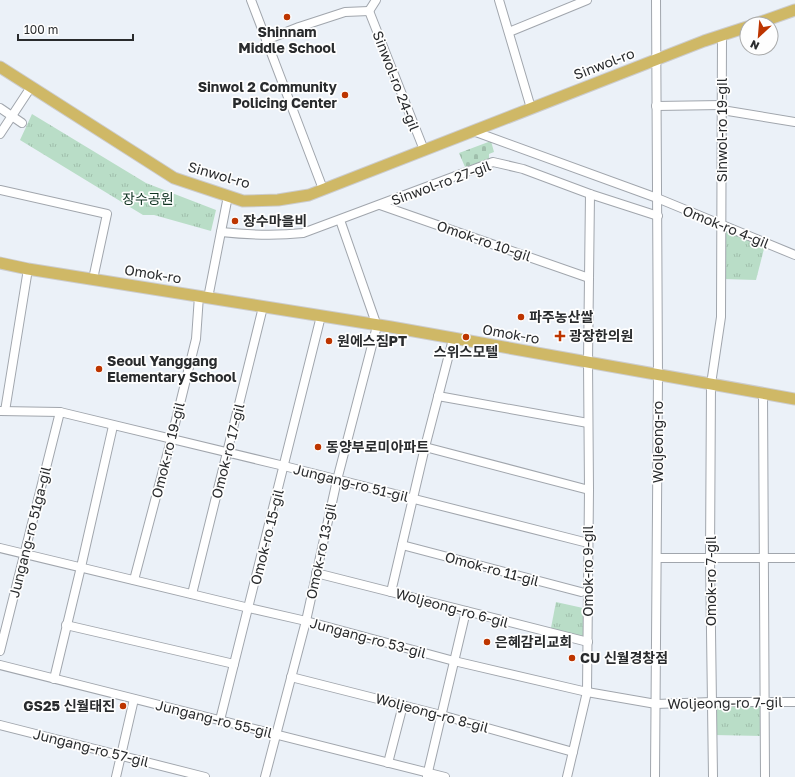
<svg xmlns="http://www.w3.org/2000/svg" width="795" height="777" font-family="'Golos Text','Noto Sans KR',sans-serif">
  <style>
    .cemetery { fill: url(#cemetery-stones) }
    .park { fill: url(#park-tufts) }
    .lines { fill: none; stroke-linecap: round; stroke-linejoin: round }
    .minor-casing { stroke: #a1a6ad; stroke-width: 10 }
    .major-casing { stroke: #cccccd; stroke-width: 13 }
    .minor { stroke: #fff; stroke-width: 8 }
    .major { stroke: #cfb866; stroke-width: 11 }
    .poi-dot { fill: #bd3500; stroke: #fefefe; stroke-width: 1.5 }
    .labels { text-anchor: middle; stroke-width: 3.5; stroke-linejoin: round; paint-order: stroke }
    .poi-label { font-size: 14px; font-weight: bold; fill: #292b2d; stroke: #fefefe; text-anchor: start }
    .street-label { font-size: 14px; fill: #292b2d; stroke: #fefefe }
    .park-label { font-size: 14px; fill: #0e3220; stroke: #fefefe }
  </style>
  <defs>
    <pattern id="cemetery-stones" width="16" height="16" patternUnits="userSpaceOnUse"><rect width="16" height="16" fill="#b9ddc7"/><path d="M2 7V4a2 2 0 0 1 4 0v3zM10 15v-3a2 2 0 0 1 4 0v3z" fill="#9fbeab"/></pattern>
    <pattern id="park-tufts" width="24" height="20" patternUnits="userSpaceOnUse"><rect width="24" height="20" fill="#b9ddc7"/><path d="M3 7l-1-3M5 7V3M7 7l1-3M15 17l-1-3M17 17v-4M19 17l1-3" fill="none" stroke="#9fbeab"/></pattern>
  </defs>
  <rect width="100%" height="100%" fill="#ebf1f8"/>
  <polygon class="cemetery" points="491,141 494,152 489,154 489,160 465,167 459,153"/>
  <g class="park">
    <polygon points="32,114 146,183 216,210 211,231 154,215 143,215 20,140"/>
    <polygon points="728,230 765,245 756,280 723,279 722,236"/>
    <polygon points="556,602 583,608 583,641 550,633"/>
    <polygon points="713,703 763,703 763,736 713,735"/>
  </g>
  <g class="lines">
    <defs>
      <g id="minor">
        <polyline points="251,0 323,189"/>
        <polyline points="499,0 531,108"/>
        <polyline points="369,11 424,150"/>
        <polyline points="369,11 376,0"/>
        <polyline points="509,32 587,0"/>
        <polyline points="266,40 299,27 345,12 369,11"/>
        <polyline points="656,106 722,105"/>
        <polyline points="0,108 22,123"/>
        <polyline points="722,110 795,122"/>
        <polyline points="473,131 657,198 795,255"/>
        <polyline points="0,134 31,87"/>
        <polyline points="0,190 107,214 93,279"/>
        <polyline points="380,205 589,278"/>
        <path d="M221 232C249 235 275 236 303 233L493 162 523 169 590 194 658 216"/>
        <polyline points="208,298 228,196"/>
        <polyline points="763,394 765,777"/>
        <polyline points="438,396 588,423"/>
        <polyline points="0,411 60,412 284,466 588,543"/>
        <polyline points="5,411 28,269"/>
        <polyline points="425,447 589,490"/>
        <polyline points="402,545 581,592"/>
        <polyline points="0,548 249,608 306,621 454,661 587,692 656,704 712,702 795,702"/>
        <polyline points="657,558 795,558"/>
        <polyline points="316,573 588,642"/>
        <polyline points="134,580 171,440 196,339 199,296"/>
        <polyline points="391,592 425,447 453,339"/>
        <polyline points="192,594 263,307"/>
        <polyline points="66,625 234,664"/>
        <polyline points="0,651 60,412"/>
        <polyline points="0,665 445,777"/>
        <polyline points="291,677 441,715 573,752"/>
        <polyline points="54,679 81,567 113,426"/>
        <polyline points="220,720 321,316"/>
        <polyline points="0,725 205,777"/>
        <polyline points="388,763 403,705"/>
        <polyline points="427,776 466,611"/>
        <polyline points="116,777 134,699"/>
        <polyline points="265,777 306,621 337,480 377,326 340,220"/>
        <polyline points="567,777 587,692 589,490 588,362 590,194"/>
        <polyline points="655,777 658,375 656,0"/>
        <polyline points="713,777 710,558 711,384 721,317 722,35"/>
      </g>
      <g id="major">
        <polyline points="755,24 795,10"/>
        <polyline points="0,67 174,178 243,201 278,200 309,195 704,41 747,27"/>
        <polyline points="0,263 28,269 391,327 795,399"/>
      </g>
    </defs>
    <use href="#minor" class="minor-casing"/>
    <use href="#major" class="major-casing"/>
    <use href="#minor" class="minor"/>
    <use href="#major" class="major"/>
  </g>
  <g class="poi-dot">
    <circle cx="287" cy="17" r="4"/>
    <circle cx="345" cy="95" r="4"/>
    <circle cx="235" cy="221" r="4"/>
    <circle cx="521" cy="317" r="4"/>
    <path d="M558 330h4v4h4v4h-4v4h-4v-4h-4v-4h4z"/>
    <circle cx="466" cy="337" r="4"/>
    <circle cx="329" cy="341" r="4"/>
    <circle cx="99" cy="369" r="4"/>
    <circle cx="318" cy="447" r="4"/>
    <circle cx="487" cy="642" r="4"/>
    <circle cx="572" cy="658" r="4"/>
    <circle cx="123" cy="706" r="4"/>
  </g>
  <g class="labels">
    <g class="poi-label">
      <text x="287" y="37" text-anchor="middle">Shinnam<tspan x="287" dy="16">Middle School</tspan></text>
      <text x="337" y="92" text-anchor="end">Sinwol 2 Community<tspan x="337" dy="16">Policing Center</tspan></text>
      <text x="243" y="226">장수마을비</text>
      <text x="529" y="322">파주농산쌀</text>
      <text x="569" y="341">광장한의원</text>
      <text x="337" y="346">원에스짐PT</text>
      <text x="466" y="357" text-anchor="middle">스위스모텔</text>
      <text x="107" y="366">Seoul Yanggang<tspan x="107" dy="16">Elementary School</tspan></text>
      <text x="326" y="452">동양부로미아파트</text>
      <text x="495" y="647">은혜감리교회</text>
      <text x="580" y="663">CU 신월경창점</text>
      <text x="115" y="711" text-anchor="end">GS25 신월태진</text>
    </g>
    <g class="street-label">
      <text transform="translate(604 64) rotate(-21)" y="5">Sinwol-ro</text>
      <text transform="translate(396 81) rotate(69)" y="5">Sinwol-ro 24-gil</text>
      <text transform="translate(722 130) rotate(-90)" y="5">Sinwol-ro 19-gil</text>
      <text transform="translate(219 175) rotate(16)" y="5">Sinwol-ro</text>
      <text transform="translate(441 183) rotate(-20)" y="5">Sinwol-ro 27-gil</text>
      <text transform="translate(726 227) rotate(22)" y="5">Omok-ro 4-gil</text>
      <text transform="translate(484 241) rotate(19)" y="5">Omok-ro 10-gil</text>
      <text transform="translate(153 274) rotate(9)" y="5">Omok-ro</text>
      <text transform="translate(511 334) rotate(10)" y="5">Omok-ro</text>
      <text transform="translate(658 442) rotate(-90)" y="5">Woljeong-ro</text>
      <text transform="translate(168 450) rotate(-76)" y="5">Omok-ro 19-gil</text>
      <text transform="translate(228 451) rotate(-76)" y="5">Omok-ro 17-gil</text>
      <text transform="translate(351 483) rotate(14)" y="5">Jungang-ro 51-gil</text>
      <text transform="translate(30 532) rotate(-76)" y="5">Jungang-ro 51ga-gil</text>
      <text transform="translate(267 537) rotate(-76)" y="5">Omok-ro 15-gil</text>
      <text transform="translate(321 551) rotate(-78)" y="5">Omok-ro 13-gil</text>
      <text transform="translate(492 569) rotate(15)" y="5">Omok-ro 11-gil</text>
      <text transform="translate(588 571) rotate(-90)" y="5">Omok-ro 9-gil</text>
      <text transform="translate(711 581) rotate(-90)" y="5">Omok-ro 7-gil</text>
      <text transform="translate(452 608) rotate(15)" y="5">Woljeong-ro 6-gil</text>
      <text transform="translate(368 638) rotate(15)" y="5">Jungang-ro 53-gil</text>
      <text transform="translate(725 703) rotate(-1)" y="5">Woljeong-ro 7-gil</text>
      <text transform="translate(432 713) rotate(15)" y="5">Woljeong-ro 8-gil</text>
      <text transform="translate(214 719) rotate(14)" y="5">Jungang-ro 55-gil</text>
      <text transform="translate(91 748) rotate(14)" y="5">Jungang-ro 57-gil</text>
    </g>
    <g class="park-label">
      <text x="148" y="204">장수공원</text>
    </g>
  </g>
  <g transform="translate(759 36) rotate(206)"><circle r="19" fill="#fefefe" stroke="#a9aaaa"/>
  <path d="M0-3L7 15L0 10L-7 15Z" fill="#bd3500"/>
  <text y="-6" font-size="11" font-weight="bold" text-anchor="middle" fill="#292b2d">N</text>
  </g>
  <path d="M18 34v6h115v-6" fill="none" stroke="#292b2d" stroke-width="2"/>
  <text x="24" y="34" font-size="12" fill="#292b2d" stroke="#fefefe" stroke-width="3" paint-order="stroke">100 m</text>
</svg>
